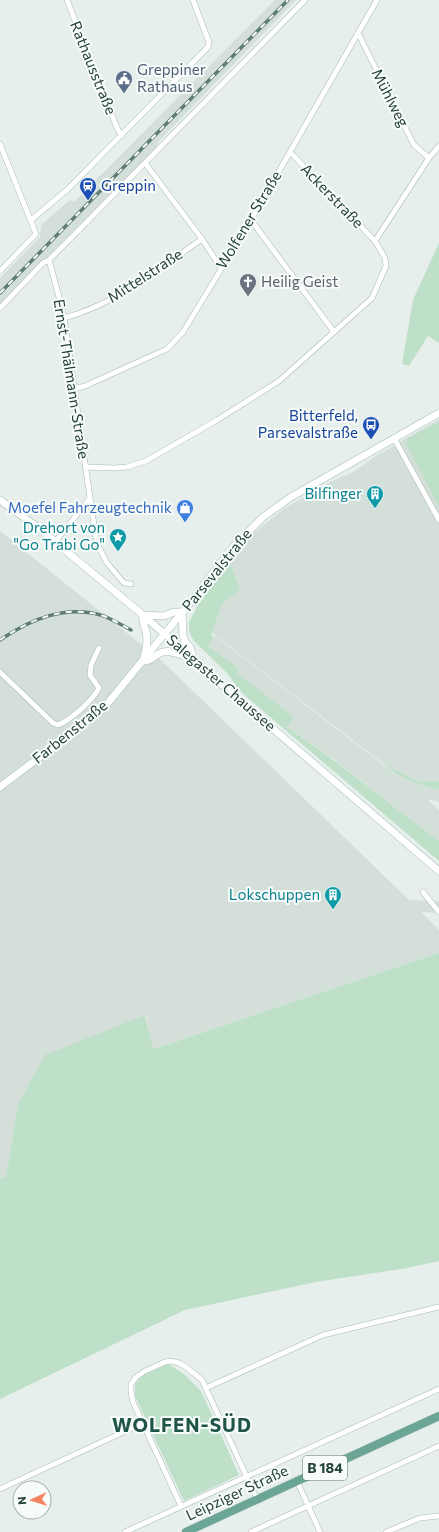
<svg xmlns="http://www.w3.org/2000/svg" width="439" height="1532" font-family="Commissioner,sans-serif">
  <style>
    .built { fill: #d4dfda }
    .green { fill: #bfe0c8 }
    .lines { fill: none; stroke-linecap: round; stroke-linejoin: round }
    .street-casing { stroke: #a8b8b2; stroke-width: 6 }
    .secondary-casing { stroke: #a4bbb3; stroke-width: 8 }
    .primary-casing { stroke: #c2cac8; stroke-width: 9 }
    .street { stroke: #fff; stroke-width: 5 }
    .secondary { stroke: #fff; stroke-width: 7 }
    .primary { stroke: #6aa596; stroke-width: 8 }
    .rail-casing { stroke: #5f7d75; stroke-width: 3.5 }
    .rail { stroke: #f7fbf9; stroke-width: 2; stroke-dasharray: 6; stroke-linecap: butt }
    .labels { text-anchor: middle; stroke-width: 4; stroke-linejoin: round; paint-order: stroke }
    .shield { fill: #f7fbf9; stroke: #637a73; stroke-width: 1 }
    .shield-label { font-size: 14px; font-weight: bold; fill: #24423a }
    .street-label { font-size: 15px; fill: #24423a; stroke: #f7fbf9 }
    .service-label { font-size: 15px; fill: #4e5e75; stroke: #f7fbf9; text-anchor: start }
    .transit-label { font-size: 15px; fill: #164399; stroke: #f7fbf9; text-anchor: start }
    .worship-label { font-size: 15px; fill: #5b616d; stroke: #f7fbf9; text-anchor: start }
    .culture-label { font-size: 15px; fill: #0d838f; stroke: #f7fbf9; text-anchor: end }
    .shop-label { font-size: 15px; fill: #366cbe; stroke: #f7fbf9; text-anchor: end }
    .district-label { font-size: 19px; font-weight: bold; letter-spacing: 1px; fill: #1f5548; stroke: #f7fbf9 }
  </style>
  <rect width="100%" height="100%" fill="#e6efeb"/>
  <g class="built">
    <polygon points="275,0 296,0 159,141 156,149 0,304 0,278 40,237 41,225 70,200 74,202"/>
    <polygon points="439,419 439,781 421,782 384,764 212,633 222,604 240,590 230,562 252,534 285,508 330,482 353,472 376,456"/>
    <polygon points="0,531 163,662 409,900 439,901 439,913 421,912 439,930 439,953 152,1049 146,1015 18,1104 6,1177 0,1178"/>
    <polygon points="215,636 393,772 420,785 439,790 439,802 427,799 439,810 439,841 325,753 287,727 294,717 236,673 239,670 208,646"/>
  </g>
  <g class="green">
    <polygon points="439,243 439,343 428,336 409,366 402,364 413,300"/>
    <polygon points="439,422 439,507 406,443 408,438"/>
    <polygon points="252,534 230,562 240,590 222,604 212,633 212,637 215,636 208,646 239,669 237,673 294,717 287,727 324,753 439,841 439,861 242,693 226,672 194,641 189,632 189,622 198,605 233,555"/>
    <path d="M384 764 420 782 439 781V790C419 785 399 778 384 764Z"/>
    <polygon points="439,953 439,1261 407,1268 316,1282 185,1310 0,1399 0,1178 6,1177 18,1104 45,1055 145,1015 153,1049"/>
    <polygon points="168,1364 184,1374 201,1391 239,1475 184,1501 135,1396 135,1384 142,1376"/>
  </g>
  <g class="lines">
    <defs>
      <g id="street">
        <polyline points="67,0 118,130 122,135"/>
        <polyline points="358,33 414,145 429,158"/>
        <polyline points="0,144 36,234 0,271"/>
        <polyline points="290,152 375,241"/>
        <polyline points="145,163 202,239 221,268"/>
        <polyline points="31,220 68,189 208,47 209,42 193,0"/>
        <polyline points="251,220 334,332"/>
        <polyline points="49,260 59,297 64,318 95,532 97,544 107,563 124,583 131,584"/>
        <polyline points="0,308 43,263 49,260 70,239 305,0"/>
        <path d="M64 318C113 306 160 268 202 239"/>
        <polyline points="74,389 85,386 167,349 183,332 251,220 377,0"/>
        <polyline points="394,438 439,520"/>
        <polyline points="85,467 115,468 127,467 146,461 217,420 279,381 372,298 386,266 385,258 375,241 429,158 439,146"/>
        <polyline points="55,542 84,506 89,499"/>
        <path d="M0 672 53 723 58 725C72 719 92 701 99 688L90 675 91 665 99 648"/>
        <polyline points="423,892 439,912"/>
        <polyline points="206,1388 323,1335 439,1307"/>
        <polyline points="297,1481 320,1532"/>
        <polyline points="0,1489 143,1423"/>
        <polyline points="181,1506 133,1402 131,1392 131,1384 136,1377 145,1371 165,1362 171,1361 179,1363 186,1367 202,1380 257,1499"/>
        <polyline points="125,1532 439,1389"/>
        <polyline points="251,1532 439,1446"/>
        <polyline points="386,1532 420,1518 439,1516"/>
      </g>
      <g id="secondary">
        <polyline points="0,500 36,526 143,615 229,691 439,871"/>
        <polyline points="182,612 183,635 185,642 190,647 193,658"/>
        <path d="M143 615C142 622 144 624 146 631 148 640 147 648 144 657"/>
        <polyline points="143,615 164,616 174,612 182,612"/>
        <path d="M143 661C154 661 153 655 163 652 173 650 181 655 191 658"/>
        <polyline points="0,787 103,709 189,604 233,547 263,517 291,497 439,413"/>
      </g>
      <polyline id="primary" points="186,1532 439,1416"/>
    </defs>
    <use href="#street" class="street-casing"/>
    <use href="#secondary" class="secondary-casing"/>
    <use href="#primary" class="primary-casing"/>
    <use href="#street" class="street"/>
    <use href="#secondary" class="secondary"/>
    <use href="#primary" class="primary"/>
    <defs>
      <g id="rail">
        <polyline points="0,293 288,0"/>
        <path d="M0 640C31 619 66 604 104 616 113 620 122 625 131 630"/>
      </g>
    </defs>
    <use href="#rail" class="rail-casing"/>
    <use href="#rail" class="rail"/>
  </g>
  <defs>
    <symbol id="civic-pin" viewBox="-11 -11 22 30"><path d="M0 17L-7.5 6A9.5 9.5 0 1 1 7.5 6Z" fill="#5c6f8a" stroke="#f7fbf9"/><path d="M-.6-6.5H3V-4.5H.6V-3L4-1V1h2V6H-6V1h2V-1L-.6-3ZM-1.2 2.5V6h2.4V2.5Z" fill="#fff"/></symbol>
    <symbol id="station-pin" viewBox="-11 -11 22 30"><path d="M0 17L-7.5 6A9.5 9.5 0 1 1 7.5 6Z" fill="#1a4fb4" stroke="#f7fbf9"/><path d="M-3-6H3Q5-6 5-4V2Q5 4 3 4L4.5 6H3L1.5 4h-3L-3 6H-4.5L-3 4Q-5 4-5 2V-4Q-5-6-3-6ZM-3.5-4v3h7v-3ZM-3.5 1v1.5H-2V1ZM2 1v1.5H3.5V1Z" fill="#fff"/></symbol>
    <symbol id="church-pin" viewBox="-11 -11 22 30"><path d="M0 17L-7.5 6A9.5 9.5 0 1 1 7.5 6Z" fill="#6b7280" stroke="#f7fbf9"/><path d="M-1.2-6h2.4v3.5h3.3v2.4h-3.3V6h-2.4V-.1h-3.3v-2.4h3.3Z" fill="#fff"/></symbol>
    <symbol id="bus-pin" viewBox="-11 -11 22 30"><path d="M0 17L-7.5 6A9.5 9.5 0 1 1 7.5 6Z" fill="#1a4fb4" stroke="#f7fbf9"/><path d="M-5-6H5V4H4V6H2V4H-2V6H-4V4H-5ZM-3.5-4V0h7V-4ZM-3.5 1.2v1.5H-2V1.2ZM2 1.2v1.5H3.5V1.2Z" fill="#fff"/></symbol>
    <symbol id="building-pin" viewBox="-11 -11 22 30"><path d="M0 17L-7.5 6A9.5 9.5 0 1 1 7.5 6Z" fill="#0f9aa8" stroke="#f7fbf9"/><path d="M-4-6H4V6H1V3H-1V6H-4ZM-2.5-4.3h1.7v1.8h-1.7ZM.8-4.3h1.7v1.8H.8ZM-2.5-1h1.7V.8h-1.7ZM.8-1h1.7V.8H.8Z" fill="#fff"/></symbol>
    <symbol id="shop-pin" viewBox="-11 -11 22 30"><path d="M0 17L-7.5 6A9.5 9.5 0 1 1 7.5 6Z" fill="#3f7fe0" stroke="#f7fbf9"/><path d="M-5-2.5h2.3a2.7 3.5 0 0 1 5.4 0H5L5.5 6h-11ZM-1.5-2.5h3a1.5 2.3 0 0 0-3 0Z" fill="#fff"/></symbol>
    <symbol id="sight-pin" viewBox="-11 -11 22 30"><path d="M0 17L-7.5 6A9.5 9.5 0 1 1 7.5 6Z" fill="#0f9aa8" stroke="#f7fbf9"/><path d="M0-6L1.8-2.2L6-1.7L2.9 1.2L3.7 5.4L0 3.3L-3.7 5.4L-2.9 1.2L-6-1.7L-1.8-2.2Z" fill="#fff"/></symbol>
  </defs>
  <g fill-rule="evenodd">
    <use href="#civic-pin" x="114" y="69" width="20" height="27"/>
    <use href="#station-pin" x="78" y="176" width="20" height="27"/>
    <use href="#church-pin" x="238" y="272" width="20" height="27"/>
    <use href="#bus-pin" x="361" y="415" width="20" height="27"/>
    <use href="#building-pin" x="365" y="484" width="20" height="27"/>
    <use href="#shop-pin" x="175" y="498" width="20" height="27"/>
    <use href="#sight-pin" x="108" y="527" width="20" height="27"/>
    <use href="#building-pin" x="323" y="885" width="20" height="27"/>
  </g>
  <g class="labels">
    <rect class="shield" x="303" y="1456" width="44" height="24" rx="3"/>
    <g class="shield-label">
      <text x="325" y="1473">B 184</text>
    </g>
    <g class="street-label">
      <text transform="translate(93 68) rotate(68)" y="5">Rathausstraße</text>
      <text transform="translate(390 98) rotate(63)" y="5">Mühlweg</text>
      <text transform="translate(332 196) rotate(46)" y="5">Ackerstraße</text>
      <text transform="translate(249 220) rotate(-59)" y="5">Wolfener Straße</text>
      <text transform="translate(145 276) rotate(-33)" y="5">Mittelstraße</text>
      <text transform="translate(71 379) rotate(81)" y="5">Ernst-Thälmann-Straße</text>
      <text transform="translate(217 570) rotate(-51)" y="5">Parsevalstraße</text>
      <text transform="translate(221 683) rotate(41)" y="5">Salegaster Chaussee</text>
      <text transform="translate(70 732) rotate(-39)" y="5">Farbenstraße</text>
      <text transform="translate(237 1493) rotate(-25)" y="5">Leipziger Straße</text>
    </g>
    <g class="service-label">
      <text x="137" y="75">Greppiner<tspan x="137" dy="17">Rathaus</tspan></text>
    </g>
    <g class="transit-label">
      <text x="101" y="191">Greppin</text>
      <text x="358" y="421" text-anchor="end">Bitterfeld,<tspan x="358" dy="17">Parsevalstraße</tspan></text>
    </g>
    <g class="worship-label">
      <text x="261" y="287">Heilig Geist</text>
    </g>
    <g class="culture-label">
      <text x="362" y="499">Bilfinger</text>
      <text x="105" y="533">Drehort von<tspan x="105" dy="17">"Go Trabi Go"</tspan></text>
      <text x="320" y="900">Lokschuppen</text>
    </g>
    <g class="shop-label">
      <text x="172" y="513">Moefel Fahrzeugtechnik</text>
    </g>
    <g class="district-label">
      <text x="182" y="1432">WOLFEN-SÜD</text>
    </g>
  </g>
  <g transform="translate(32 1500) rotate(266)"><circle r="19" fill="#f7fbf9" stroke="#a3b1ad"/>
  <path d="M0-3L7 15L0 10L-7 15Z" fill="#f4845f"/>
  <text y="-6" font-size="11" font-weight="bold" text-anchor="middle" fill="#24423a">N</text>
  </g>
</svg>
